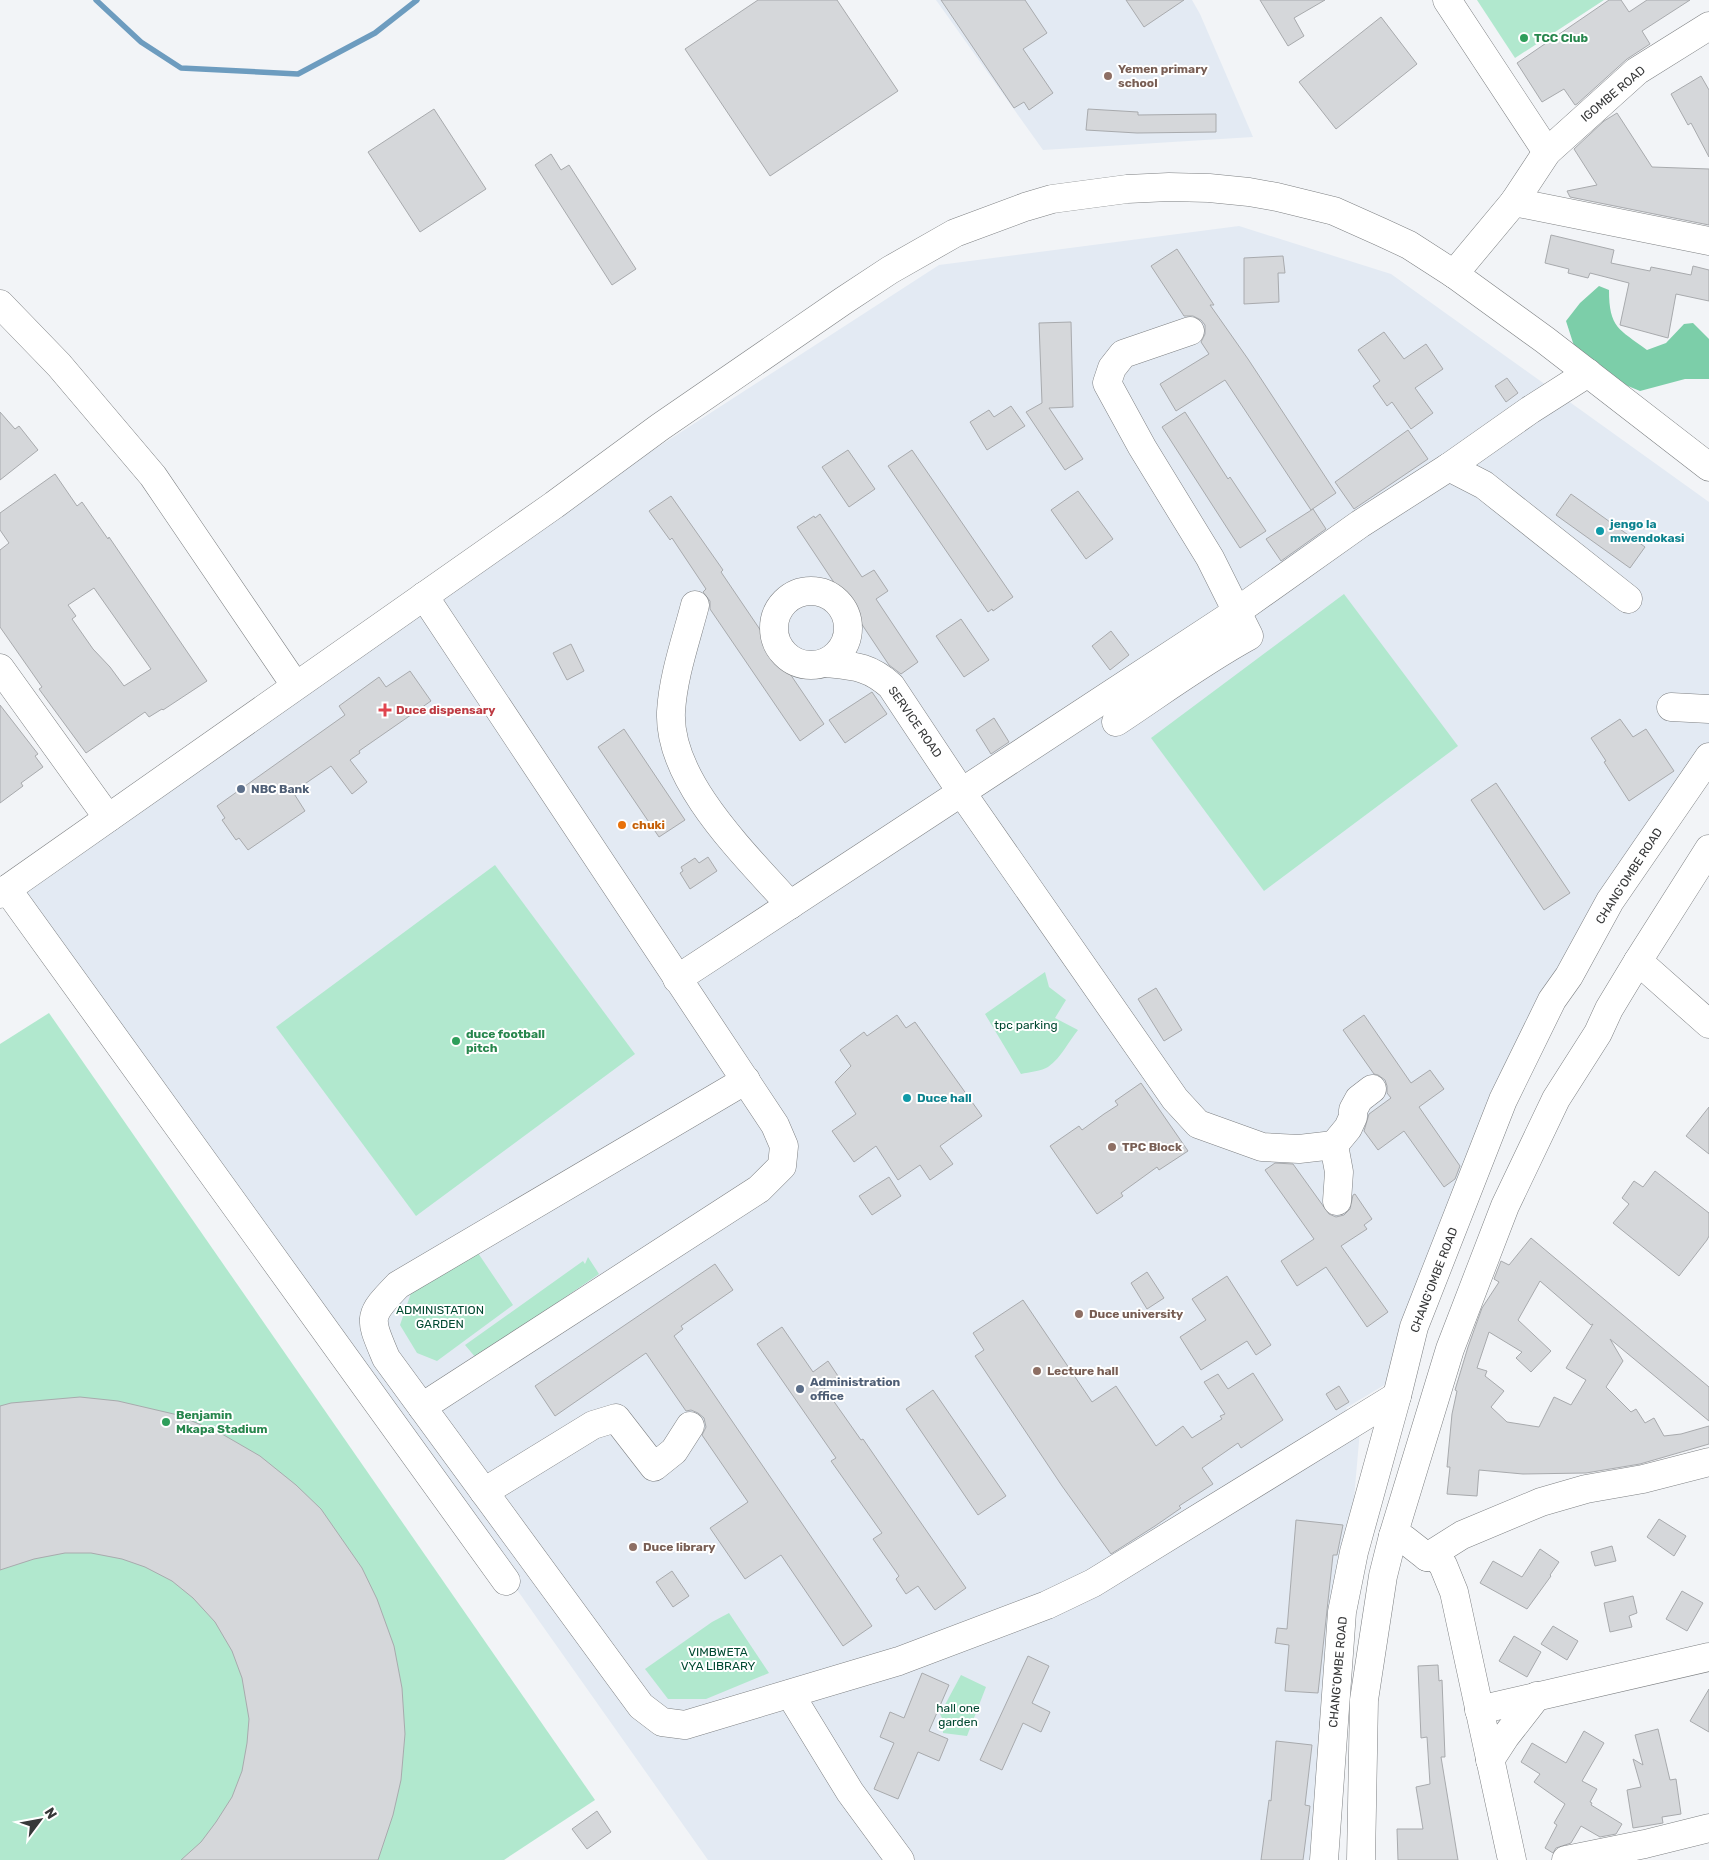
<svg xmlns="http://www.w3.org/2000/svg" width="1709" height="1860" font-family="Rubik,sans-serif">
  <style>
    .built { fill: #e3eaf3 }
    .green { fill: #b1e8ce }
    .forest { fill: #7ccea9 }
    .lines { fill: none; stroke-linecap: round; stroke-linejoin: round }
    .stream { stroke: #6d9cbf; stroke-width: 5.5 }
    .building { fill: #d5d7da; stroke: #a8aaad; fill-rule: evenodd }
    .minor-casing { stroke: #7e8083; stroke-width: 29 }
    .major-casing { stroke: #7e8083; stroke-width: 29 }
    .minor { stroke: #fff; stroke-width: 28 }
    .major { stroke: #fff; stroke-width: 28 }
    .leisure-dot { fill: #2e9e5b; stroke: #fff; stroke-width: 2 }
    .education-dot { fill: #8d6e63; stroke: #fff; stroke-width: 2 }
    .culture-dot { fill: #0f9aa8; stroke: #fff; stroke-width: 2 }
    .health-dot { fill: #e0444e; stroke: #fff; stroke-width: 2 }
    .service-dot { fill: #5c6f8a; stroke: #fff; stroke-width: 2 }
    .food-dot { fill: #e8710a; stroke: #fff; stroke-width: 2 }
    .labels { text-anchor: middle; stroke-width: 4; stroke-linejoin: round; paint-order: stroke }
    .leisure-label { font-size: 12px; font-weight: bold; fill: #27864d; stroke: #fff; text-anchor: start }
    .education-label { font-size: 12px; font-weight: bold; fill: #785e54; stroke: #fff; text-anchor: start }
    .street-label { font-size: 12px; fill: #373839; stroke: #fff }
    .culture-label { font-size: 12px; font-weight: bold; fill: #0d838f; stroke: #fff; text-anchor: start }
    .health-label { font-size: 12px; font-weight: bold; fill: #be3a42; stroke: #fff; text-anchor: start }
    .service-label { font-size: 12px; font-weight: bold; fill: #4e5e75; stroke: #fff; text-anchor: start }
    .food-label { font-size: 12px; font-weight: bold; fill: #c56008; stroke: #fff; text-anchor: start }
    .park-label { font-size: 12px; fill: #004931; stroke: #fff }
  </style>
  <rect width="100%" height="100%" fill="#f2f4f7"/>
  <g class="built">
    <polygon points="936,0 1192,0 1200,14 1253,137 1043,150"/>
    <polygon points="1239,226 1391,274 1709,502 1709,749 1596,911 1386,1384 1346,1408 1360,1430 1349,1556 1311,1860 708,1860 23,891 556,513 939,265"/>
  </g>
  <g class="green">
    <polygon points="1477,0 1604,0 1515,58"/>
    <polygon points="1344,594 1458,746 1264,891 1151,738"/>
    <polygon points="495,865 635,1054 416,1216 276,1027"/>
    <path d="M1045 972 1049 987 1066 1000 1055 1018 1078 1030C1068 1042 1062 1057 1048 1067 1042 1071 1029 1072 1021 1074L985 1014Z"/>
    <polygon points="49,1013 595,1800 504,1860 0,1860 0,1044"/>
    <polygon points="478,1253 513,1305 437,1361 417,1353 400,1325 411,1293"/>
    <polygon points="588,1257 599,1274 476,1358 465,1345 583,1261 585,1264"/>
    <polygon points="729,1613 769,1673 706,1699 668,1699 645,1669 712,1622"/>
    <polygon points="961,1675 986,1687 967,1736 943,1733 943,1720 940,1714"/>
  </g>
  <path class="forest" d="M1599 286 1609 290C1609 328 1619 329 1647 350L1666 343 1684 324 1693 323 1709 339V379H1685L1640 391 1599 374 1575 349 1566 321 1580 303Z"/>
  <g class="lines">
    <polyline class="stream" points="96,0 141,42 181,68 298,74 375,33 417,0"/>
  </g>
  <g class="building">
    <polygon points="758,0 837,0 898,91 770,176 685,49"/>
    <polygon points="941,0 1025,0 1047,33 1023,49 1053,93 1029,110 1024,102 1014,108"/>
    <polygon points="1126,0 1184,0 1144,27"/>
    <polygon points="1260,0 1325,0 1294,18 1304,36 1288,46"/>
    <polygon points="1609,0 1621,0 1629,12 1647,0 1690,0 1642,31 1650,44 1627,59 1577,104 1575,105 1564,89 1542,102 1517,63"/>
    <polygon points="1381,17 1417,64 1336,129 1299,82"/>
    <polygon points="1701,76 1709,90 1709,157 1691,123 1688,125 1671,94"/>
    <polygon points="434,109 486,189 420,232 368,152"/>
    <polygon points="1088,109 1138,112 1138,115 1216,114 1216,132 1137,133 1086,130"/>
    <polygon points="1617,113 1652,167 1709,169 1709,225 1570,197 1567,191 1597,185 1574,149 1604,121"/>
    <polygon points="551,154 561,170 569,165 636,269 612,285 535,165"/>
    <polygon points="1551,235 1614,250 1611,263 1650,271 1651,267 1691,275 1693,266 1709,270 1709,301 1676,294 1668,338 1620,325 1629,283 1590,273 1588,278 1568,273 1569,269 1545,263"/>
    <polygon points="1177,249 1214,305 1210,305 1248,359 1336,493 1311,510 1225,380 1176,411 1160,384 1209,354 1201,342 1205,334 1205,325 1201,320 1193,316 1184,316 1151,266"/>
    <polygon points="1283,256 1285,273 1278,273 1279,302 1244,304 1244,258"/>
    <polygon points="1071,322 1073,407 1049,408 1083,459 1065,470 1026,412 1042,403 1039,323"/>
    <polygon points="1384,332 1404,359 1426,344 1443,369 1415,388 1433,413 1411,429 1392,402 1387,406 1373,386 1380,381 1358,350"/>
    <polygon points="1507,378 1518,393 1506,402 1495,386"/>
    <polygon points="1011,406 1025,426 987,450 970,422 989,410 994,417"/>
    <polygon points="0,412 15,429 19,426 38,450 0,480"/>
    <polygon points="1185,412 1228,479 1230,477 1266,531 1240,548 1162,427"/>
    <polygon points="1408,430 1428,459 1354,509 1335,482"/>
    <polygon points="848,450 875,489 849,507 822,467"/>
    <polygon points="912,450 1013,597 993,611 992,609 988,612 888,466"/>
    <path d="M55 474 77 506 82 502 108 539 109 537 207 681 163 710 162 709 149 717 145 712 86 753 39 689 42 687 0 627V550L9 543 0 530V513ZM94 588 151 669 124 686 110 667 93 649 72 619 76 616 68 605Z"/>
    <polygon points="1078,491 1113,539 1086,559 1051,510"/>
    <polygon points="1571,494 1645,547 1630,568 1556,515"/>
    <polygon points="671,496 723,570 721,572 824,724 800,741 710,609 710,601 703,592 706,589 672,538 670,540 649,511"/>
    <polygon points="1313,509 1326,529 1281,561 1266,539"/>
    <polygon points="820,514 862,577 874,570 888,591 876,599 918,662 901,674 889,665 797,527 814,516 815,518"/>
    <polygon points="961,619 989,660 964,677 936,636"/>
    <polygon points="1111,631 1129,655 1110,670 1092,646"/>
    <polygon points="571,644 584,671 567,680 553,653"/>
    <polygon points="410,671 431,701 359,751 360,753 350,760 367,782 352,794 331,766 293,792 305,811 248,850 239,838 236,840 222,820 225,818 217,806 345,715 339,706 379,677 386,687"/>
    <polygon points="872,692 887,714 845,743 829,720"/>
    <polygon points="0,705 38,754 35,756 43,767 21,783 23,786 0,803"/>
    <polygon points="994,718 1009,742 991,754 976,730"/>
    <polygon points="1620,719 1633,737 1646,729 1674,771 1629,801 1604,762 1606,761 1591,738"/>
    <polygon points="624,729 685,820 659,837 598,747"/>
    <polygon points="1496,783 1570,893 1544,910 1471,800"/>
    <polygon points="708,857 717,871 690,889 680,873 683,871 681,867 695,858 699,863"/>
    <polygon points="1156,988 1182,1030 1164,1041 1138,999"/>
    <polygon points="897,1015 906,1028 915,1022 982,1116 940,1146 953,1164 930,1180 920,1165 898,1180 876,1146 854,1162 832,1131 856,1114 835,1082 851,1066 840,1050 864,1032 867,1036"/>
    <polygon points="1364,1015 1411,1083 1430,1070 1444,1089 1419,1107 1460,1166 1455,1179 1444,1187 1404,1131 1378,1150 1364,1131 1369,1114 1391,1098 1387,1093 1387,1086 1385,1080 1378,1075 1374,1074 1343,1030"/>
    <polygon points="1141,1083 1188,1151 1159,1170 1157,1167 1121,1193 1123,1196 1097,1214 1050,1146 1079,1126 1082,1130 1104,1114 1118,1105 1115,1101"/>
    <polygon points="1709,1107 1709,1154 1686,1136"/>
    <polygon points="1275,1163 1293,1164 1329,1214 1336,1217 1344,1215 1350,1209 1353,1195 1355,1194 1372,1219 1364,1225 1367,1229 1341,1246 1388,1312 1367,1327 1326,1267 1297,1286 1281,1261 1314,1239 1265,1170"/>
    <polygon points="1655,1171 1709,1213 1709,1236 1707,1240 1679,1276 1613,1223 1629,1204 1622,1198 1634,1181 1643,1187"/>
    <polygon points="889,1177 901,1196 872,1215 859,1196"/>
    <path d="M1531 1238 1709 1387V1421L1610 1339 1623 1361 1606 1387 1631 1412 1636 1409 1645 1423 1654 1418 1664 1436 1681 1434 1709 1426V1444L1640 1464 1586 1473 1523 1474 1479 1470 1477 1496 1447 1494 1450 1467H1447L1452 1414 1457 1391 1455 1390 1468 1347 1482 1308 1499 1282 1494 1279 1501 1261 1509 1265ZM1540 1281 1591 1325 1593 1324 1566 1368 1586 1380 1571 1405 1554 1397 1539 1427 1507 1422 1491 1407 1504 1391 1485 1376 1487 1371 1477 1368 1489 1332 1522 1352 1516 1358 1531 1372 1551 1351 1518 1320Z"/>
    <polygon points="715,1264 733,1290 681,1326 683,1329 674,1336 872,1626 843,1646 781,1555 745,1579 710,1528 748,1502 702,1435 706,1427 704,1418 698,1413 691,1410 686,1411 646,1353 555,1416 535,1386"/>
    <polygon points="1147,1272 1164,1298 1147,1309 1131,1283"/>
    <polygon points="1227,1276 1271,1345 1256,1355 1247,1341 1201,1370 1180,1337 1206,1320 1192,1299"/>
    <polygon points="1023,1300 1092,1402 1116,1386 1156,1446 1183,1426 1192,1438 1222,1419 1220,1416 1225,1414 1204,1382 1218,1374 1228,1389 1253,1373 1283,1420 1241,1448 1238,1443 1202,1468 1213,1484 1179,1506 1181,1508 1155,1526 1111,1554 1062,1486 975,1356 984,1350 973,1333"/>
    <polygon points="782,1327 813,1372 828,1361 838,1376 823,1386 861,1440 863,1439 966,1588 935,1610 918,1586 906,1594 896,1579 899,1576 873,1539 882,1533 831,1461 836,1458 757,1344"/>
    <polygon points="1339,1386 1349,1402 1336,1410 1326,1394"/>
    <polygon points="933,1390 1006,1496 978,1515 906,1409"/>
    <polygon points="80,1397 118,1401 178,1415 222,1434 260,1456 296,1485 321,1509 362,1568 377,1599 394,1646 402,1688 405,1734 401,1780 393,1815 378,1860 181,1860 201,1842 216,1822 232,1797 242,1771 247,1743 249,1719 242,1678 232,1651 215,1622 193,1598 172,1581 145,1567 122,1559 91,1553 65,1553 34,1559 0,1570 0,1406 11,1403"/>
    <polygon points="1659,1519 1686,1536 1674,1556 1647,1537"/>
    <polygon points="1296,1520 1343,1525 1337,1555 1333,1555 1318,1693 1285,1691 1289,1645 1275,1643 1277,1628 1287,1629"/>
    <polygon points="1612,1546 1616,1561 1595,1566 1591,1552"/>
    <polygon points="1540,1549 1559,1562 1550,1575 1551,1576 1527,1609 1480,1583 1493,1561 1522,1577"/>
    <polygon points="672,1571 689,1596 673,1607 656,1582"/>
    <polygon points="1682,1591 1703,1603 1687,1631 1666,1619"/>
    <polygon points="1633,1596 1637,1613 1629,1616 1632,1627 1610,1632 1604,1603"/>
    <polygon points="1553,1626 1578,1641 1567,1660 1541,1644"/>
    <polygon points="1514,1636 1541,1652 1527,1677 1499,1661"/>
    <polygon points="1028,1656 1049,1666 1032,1703 1050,1712 1041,1732 1023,1723 1002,1770 980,1760"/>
    <polygon points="1438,1665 1439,1681 1442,1680 1445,1757 1441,1757 1458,1860 1398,1860 1397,1829 1423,1829 1416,1787 1430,1784 1427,1737 1421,1738 1418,1666"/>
    <polygon points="922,1673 949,1685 929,1731 948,1739 939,1761 918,1752 898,1799 874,1789 894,1743 880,1737 890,1712 904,1718"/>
    <polygon points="1709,1689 1709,1732 1690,1721"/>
    <polygon points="1658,1729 1670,1780 1676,1779 1681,1814 1662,1817 1663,1823 1633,1828 1627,1790 1641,1787 1633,1759 1643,1765 1635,1735"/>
    <polygon points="1584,1731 1604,1743 1582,1781 1597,1789 1590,1802 1592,1803 1591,1805 1622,1824 1616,1834 1600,1837 1581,1826 1571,1843 1556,1848 1553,1853 1545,1848 1557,1825 1554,1823 1565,1804 1534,1782 1540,1774 1521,1762 1532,1743 1566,1763"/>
    <polygon points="1276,1741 1312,1745 1305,1805 1310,1806 1303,1860 1261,1860 1269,1800 1271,1801"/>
    <polygon points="597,1811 611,1832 587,1849 572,1829"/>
  </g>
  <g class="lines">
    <defs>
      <g id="minor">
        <polyline points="1447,0 1547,152"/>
        <polyline points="1514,202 1709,241"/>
        <polyline points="1454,274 1514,202 1547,152 1637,71 1709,26"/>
        <polyline points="0,304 59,365 153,476 295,685"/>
        <polyline points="1449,467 1484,485 1628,599"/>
        <circle cx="811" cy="628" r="37"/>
        <path d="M695 605C686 640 673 676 671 712 668 782 747 856 790 905"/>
        <path d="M825 663C854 666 869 666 891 686L962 793 1175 1099 1198 1124 1262 1147 1299 1149 1334 1145"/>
        <polyline points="0,668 108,818"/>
        <polyline points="1671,707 1709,709"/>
        <path d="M1116 722C1160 693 1203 661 1249 636L1210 558 1142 447 1107 383 1112 368 1123 354 1190 331"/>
        <polyline points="7,889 506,1581"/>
        <polyline points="0,894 554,505 660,427 843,301 890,270 955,233 1025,207 1052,199 1127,189 1169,187 1209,188 1249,192 1277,197 1334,211 1381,232 1409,245 1454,274 1545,340 1709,467"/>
        <polyline points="1638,961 1709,1024"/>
        <polyline points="677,979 1236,612 1360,524 1449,467 1530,410 1588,373"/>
        <path d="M746 1080 398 1285C367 1317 369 1317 386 1358L616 1672 641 1706 662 1722 685 1725 899 1661 1047 1605 1093 1583 1397 1396"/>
        <polyline points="1337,1201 1339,1172 1334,1145 1348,1128 1353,1117 1353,1110 1359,1099 1372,1089"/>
        <polyline points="422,1407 759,1189 782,1166 784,1146 775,1125 424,596"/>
        <polyline points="484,1492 593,1425 616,1418 654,1467 674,1451 690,1426"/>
        <polyline points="1393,1536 1404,1539 1427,1557 1435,1556 1443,1565 1454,1592 1512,1860"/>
        <polyline points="1427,1557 1462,1535 1541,1502 1586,1489 1643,1479 1709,1462"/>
        <polyline points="790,1694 850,1792 900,1860"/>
        <polyline points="1479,1710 1709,1657"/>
        <polyline points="1490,1760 1505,1737 1537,1696"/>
        <polyline points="1566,1860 1645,1844 1709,1828"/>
      </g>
      <g id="major">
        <polyline points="1324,1860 1342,1612 1354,1552 1397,1396 1414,1327 1503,1100 1552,1000 1569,976 1610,901 1709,757"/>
        <polyline points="1361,1860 1364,1700 1383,1576 1393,1536 1450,1349 1505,1206 1556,1099 1598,1033 1609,1009 1638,961 1709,849"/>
      </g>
    </defs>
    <use href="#minor" class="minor-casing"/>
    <use href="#major" class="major-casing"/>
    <use href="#minor" class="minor"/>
    <use href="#major" class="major"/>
  </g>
  <g class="leisure-dot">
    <circle cx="1524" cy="38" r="5"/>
    <circle cx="456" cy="1041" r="5"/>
    <circle cx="166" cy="1422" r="5"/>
  </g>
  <g class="education-dot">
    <circle cx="1108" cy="76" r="5"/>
    <circle cx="1112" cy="1147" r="5"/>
    <circle cx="1079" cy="1314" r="5"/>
    <circle cx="1037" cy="1371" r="5"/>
    <circle cx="633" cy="1547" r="5"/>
  </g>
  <g class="culture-dot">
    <circle cx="1600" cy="531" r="5"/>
    <circle cx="907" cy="1098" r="5"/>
  </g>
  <path class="health-dot" d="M382.5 702.5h5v5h5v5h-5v5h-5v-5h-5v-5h5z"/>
  <g class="service-dot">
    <circle cx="241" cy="789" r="5"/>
    <circle cx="800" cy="1389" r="5"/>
  </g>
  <circle class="food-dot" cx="622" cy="825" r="5"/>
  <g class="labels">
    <g class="leisure-label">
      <text x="1534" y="42">TCC Club</text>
      <text x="466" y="1038">duce football<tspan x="466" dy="14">pitch</tspan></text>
      <text x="176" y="1419">Benjamin<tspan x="176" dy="14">Mkapa Stadium</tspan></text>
    </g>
    <g class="education-label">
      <text x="1118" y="73">Yemen primary<tspan x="1118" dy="14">school</tspan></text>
      <text x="1122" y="1151">TPC Block</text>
      <text x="1089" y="1318">Duce university</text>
      <text x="1047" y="1375">Lecture hall</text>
      <text x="643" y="1551">Duce library</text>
    </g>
    <g class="street-label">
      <text transform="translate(1613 94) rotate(-40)" y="4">IGOMBE ROAD</text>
      <text transform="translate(915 722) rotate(55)" y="4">SERVICE ROAD</text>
      <text transform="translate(1629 876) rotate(-57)" y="4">CHANG'OMBE ROAD</text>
      <text transform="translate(1434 1280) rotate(-69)" y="4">CHANG'OMBE ROAD</text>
      <text transform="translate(1338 1672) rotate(-85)" y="4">CHANG'OMBE ROAD</text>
    </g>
    <g class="culture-label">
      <text x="1610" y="528">jengo la<tspan x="1610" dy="14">mwendokasi</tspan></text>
      <text x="917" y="1102">Duce hall</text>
    </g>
    <g class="health-label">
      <text x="396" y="714">Duce dispensary</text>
    </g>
    <g class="service-label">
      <text x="251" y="793">NBC Bank</text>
      <text x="810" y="1386">Administration<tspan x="810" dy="14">office</tspan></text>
    </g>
    <g class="food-label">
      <text x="632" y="829">chuki</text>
    </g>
    <g class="park-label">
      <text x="1026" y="1029">tpc parking</text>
      <text x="440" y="1314">ADMINISTATION<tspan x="440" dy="14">GARDEN</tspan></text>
      <text x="718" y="1656">VIMBWETA<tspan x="718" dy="14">VYA LIBRARY</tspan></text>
      <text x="958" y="1712">hall one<tspan x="958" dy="14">garden</tspan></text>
    </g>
  </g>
  <g transform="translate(40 1820) rotate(58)" stroke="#ffffff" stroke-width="4" paint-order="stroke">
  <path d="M0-4L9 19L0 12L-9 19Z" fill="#373839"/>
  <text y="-8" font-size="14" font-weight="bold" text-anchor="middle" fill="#373839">N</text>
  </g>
</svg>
